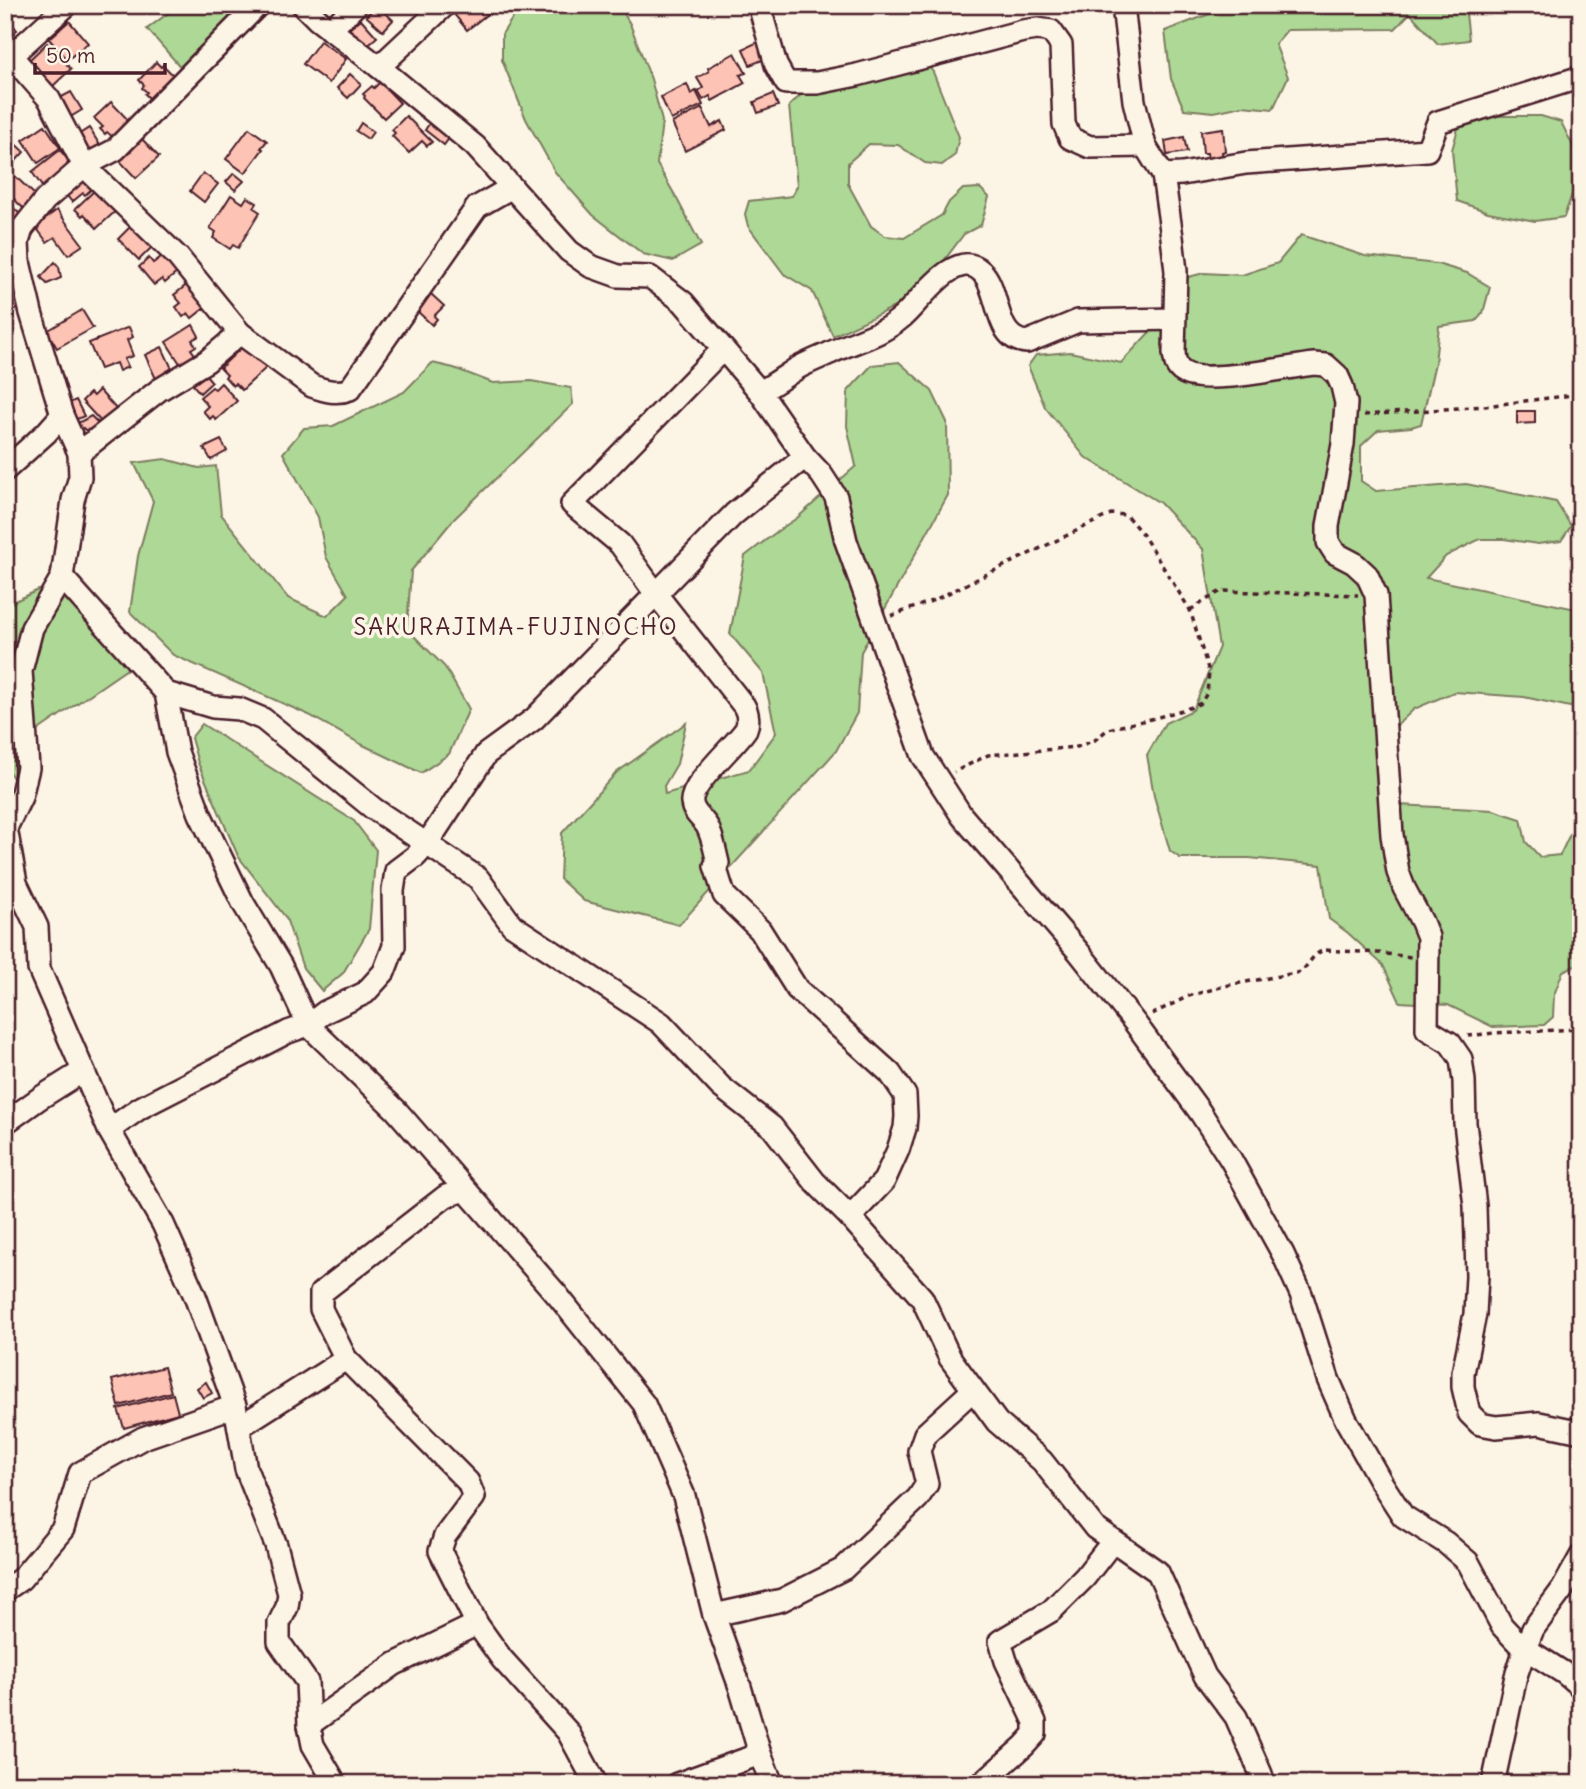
<svg xmlns="http://www.w3.org/2000/svg" width="1586" height="1789" font-family="Delius,sans-serif">
  <style>
    .green { fill: #aed895; stroke: #7c7c60; stroke-width: 2 }
    .building { fill: #fdc3b4; stroke: #4a1f2b; stroke-width: 2 }
    .lines { fill: none; stroke-linecap: round; stroke-linejoin: round }
    .minor-casing { stroke: #4a1f2b; stroke-width: 26 }
    .path { stroke: #4a1f2b; stroke-width: 3.5; stroke-dasharray: 5 5; stroke-linecap: butt }
    .minor { stroke: #fcf5e5; stroke-width: 21 }
    .labels { text-anchor: middle; stroke-width: 7; stroke-linejoin: round; paint-order: stroke }
    .quarter-label { font-size: 23px; letter-spacing: 2px; fill: #4a1f2b; stroke: #fcf5e5 }
  </style>
  <rect width="100%" height="100%" fill="#fcf5e5"/>
  <filter id="ink" filterUnits="userSpaceOnUse"><feTurbulence type="fractalNoise" baseFrequency=".0143" numOctaves="2"/><feDisplacementMap in="SourceGraphic" scale="14" xChannelSelector="R" yChannelSelector="G"/><feConvolveMatrix kernelMatrix="1 2 1 2 8 2 1 2 1" color-interpolation-filters="sRGB"/></filter>
  <g filter="url(#ink)">
    <g class="green">
      <polygon points="179,5 247,5 183,70 147,29"/>
      <polygon points="521,5 619,5 630,24 651,79 662,121 657,164 676,197 701,245 673,261 643,254 593,215 555,172 526,119 502,60 502,34"/>
      <polygon points="1233,5 1465,5 1469,40 1438,44 1410,13 1395,29 1287,30 1275,44 1288,77 1273,109 1242,106 1214,112 1184,109 1171,79 1165,31"/>
      <polygon points="926,63 933,72 959,137 955,155 942,165 925,163 898,145 869,144 848,163 848,184 871,226 885,236 904,238 942,215 949,202 963,189 980,188 989,197 981,225 964,234 940,266 905,302 833,336 812,291 784,274 748,226 745,214 749,201 792,196 797,186 789,106 802,94 823,92"/>
      <polygon points="1498,116 1541,116 1561,122 1573,146 1578,177 1564,217 1535,221 1488,212 1457,201 1452,150 1460,121"/>
      <polygon points="1301,235 1365,256 1437,264 1467,273 1490,287 1483,313 1476,321 1439,326 1435,363 1421,424 1411,427 1378,430 1361,446 1361,481 1376,491 1466,484 1556,502 1571,526 1561,541 1538,544 1504,539 1480,539 1446,556 1426,578 1581,610 1581,705 1570,707 1524,697 1454,692 1414,709 1375,746 1385,800 1399,805 1493,810 1521,819 1526,842 1540,857 1560,855 1570,834 1581,833 1581,963 1563,971 1554,995 1553,1017 1544,1025 1493,1027 1448,1005 1400,1002 1383,965 1348,933 1329,919 1321,865 1249,858 1180,858 1170,851 1154,796 1147,755 1165,723 1193,710 1219,647 1203,549 1160,503 1085,457 1045,407 1028,366 1036,355 1070,352 1121,363 1185,294 1188,277 1204,273 1242,275 1278,263"/>
      <polygon points="899,362 932,391 947,422 948,495 861,652 857,713 836,751 679,925 584,901 560,879 562,833 616,773 686,723 677,764 664,786 665,794 749,770 776,733 763,673 730,634 745,556 779,530 797,518 856,466 847,426 848,391 872,365"/>
      <polygon points="432,363 454,368 493,383 531,381 571,388 573,404 453,520 411,571 407,629 445,667 469,709 449,754 421,773 361,744 309,715 173,655 130,612 138,556 153,501 134,463 165,459 199,468 216,466 221,514 288,598 327,616 348,595 326,557 318,517 283,453 304,428 333,426 404,392"/>
      <polygon points="38,590 67,595 124,656 127,669 37,731 34,759 19,787 5,766 5,606"/>
      <polygon points="202,724 354,821 376,850 369,929 343,973 322,991 303,968 286,918 238,856 198,763 191,738"/>
    </g>
    <g class="building">
      <polygon points="377,5 393,20 383,31 366,16"/>
      <polygon points="463,5 486,5 491,11 467,30 453,13"/>
      <polygon points="5,14 17,30 5,38"/>
      <polygon points="361,19 377,37 364,48 348,30"/>
      <polygon points="69,21 88,43 67,60 49,39"/>
      <polygon points="320,41 346,59 329,83 303,64"/>
      <polygon points="758,42 765,59 750,65 743,49"/>
      <polygon points="47,43 71,69 53,86 29,60"/>
      <polygon points="735,53 746,73 740,75 745,83 712,101 710,96 703,100 698,91 703,88 697,78 709,71 708,68"/>
      <polygon points="156,62 161,67 163,65 176,78 153,102 145,94 147,92 142,88 144,85 139,80"/>
      <polygon points="350,74 361,84 348,98 337,88"/>
      <polygon points="380,82 400,103 384,118 364,98 365,96 363,94 372,86 374,88"/>
      <polygon points="687,84 691,94 696,91 703,105 671,120 661,97"/>
      <polygon points="71,92 82,110 67,119 56,100"/>
      <polygon points="773,94 778,106 758,113 754,102"/>
      <polygon points="111,102 131,123 115,139 107,132 105,134 100,129 103,127 94,118"/>
      <polygon points="702,108 711,127 722,121 726,130 685,151 672,123"/>
      <polygon points="406,116 432,142 427,146 422,141 409,153 392,136 395,133 392,130"/>
      <polygon points="431,121 450,137 444,145 425,130"/>
      <polygon points="361,123 373,132 368,139 356,131"/>
      <polygon points="45,125 60,148 38,163 23,140"/>
      <polygon points="89,128 103,150 89,158 75,137"/>
      <polygon points="249,128 267,141 261,148 263,149 245,173 226,159"/>
      <polygon points="1223,128 1225,151 1222,152 1223,160 1208,161 1207,153 1203,153 1201,131"/>
      <polygon points="1184,137 1187,152 1167,155 1165,141"/>
      <polygon points="141,138 159,157 136,178 118,159"/>
      <polygon points="11,140 24,152 13,164 5,157 5,147"/>
      <polygon points="60,150 69,161 67,163 70,167 43,188 32,172"/>
      <polygon points="203,173 218,184 204,202 190,191"/>
      <polygon points="234,173 244,181 235,190 226,182"/>
      <polygon points="15,176 37,197 24,209 5,190 5,185"/>
      <polygon points="84,176 94,187 85,195 83,193 72,202 64,192"/>
      <polygon points="96,189 117,210 97,228 84,214 82,216 75,209"/>
      <polygon points="231,195 243,203 247,197 257,203 254,208 260,212 238,248 233,245 230,249 213,238 216,232 210,228"/>
      <polygon points="5,200 20,214 8,227 5,225"/>
      <polygon points="57,210 83,245 68,255 55,237 47,242 35,226"/>
      <polygon points="133,224 154,245 139,260 118,239"/>
      <polygon points="165,254 179,271 165,283 162,279 154,285 139,267 149,258 153,263"/>
      <polygon points="55,262 59,267 61,278 47,284 41,277"/>
      <polygon points="11,281 18,309 5,312 5,283"/>
      <polygon points="189,283 207,306 192,318 188,313 183,317 176,307 181,303 174,295"/>
      <polygon points="431,294 444,306 434,316 437,319 432,325 416,310"/>
      <polygon points="82,310 93,328 57,348 47,331"/>
      <polygon points="193,325 199,336 192,340 196,346 191,349 196,356 181,365 166,342"/>
      <polygon points="129,327 133,337 127,340 133,356 124,359 128,367 119,371 116,363 100,369 89,343"/>
      <polygon points="243,346 256,360 259,357 268,366 242,390 235,383 233,386 225,377 227,375 220,368"/>
      <polygon points="162,347 174,373 157,381 145,355"/>
      <polygon points="206,375 212,382 200,393 193,385"/>
      <polygon points="221,383 237,401 216,420 213,416 210,419 203,411 208,406 200,397 212,387 215,389"/>
      <polygon points="99,390 117,410 103,424 82,401 90,393 93,396"/>
      <polygon points="76,400 84,416 75,420 67,404"/>
      <polygon points="1517,411 1535,411 1535,423 1517,424"/>
      <polygon points="91,416 101,426 97,429 85,430 83,428 80,430 76,424"/>
      <polygon points="221,440 227,451 211,460 204,448"/>
      <polygon points="164,1367 171,1392 119,1406 112,1380"/>
      <polygon points="206,1382 212,1393 203,1398 197,1388"/>
      <polygon points="173,1394 178,1413 124,1428 118,1409"/>
    </g>
    <g class="lines">
      <defs>
        <g id="minor">
          <polyline points="258,5 115,150 84,166 45,200 22,229 18,242 19,262 31,313 62,415 79,453 80,477 73,500 62,577 32,628 21,671 28,768 21,797 6,828 16,883 37,927 39,969 109,1130 163,1224 195,1296 235,1406 246,1469 276,1545 289,1594 287,1607 279,1623 279,1642 307,1682 309,1725 313,1745 336,1784"/>
          <polyline points="303,5 318,20 379,67 475,146 569,251 590,266 618,276 650,277 683,302 760,392 805,457 821,474 836,497 846,541 923,756 962,816 1078,951 1135,1023 1200,1112 1231,1160 1283,1254 1301,1294 1328,1379 1346,1420 1381,1482 1403,1516 1446,1543 1468,1562 1502,1626 1520,1645 1564,1673 1581,1687"/>
          <polyline points="759,5 776,65 786,83 817,83 857,75 1023,31 1037,29 1051,31 1061,45 1064,124 1070,138 1090,147 1145,146"/>
          <path d="M1123 5 1134 101 1145 146 1163 175 1172 237 1176 271 1174 353C1175 361 1176 368 1183 372 1204 386 1286 367 1314 364L1326 365 1337 375 1342 386 1346 403 1343 444 1328 526V542L1335 553 1354 563 1367 575 1376 595 1392 835 1398 872 1404 888 1422 922 1428 937 1427 1029 1450 1043 1461 1059 1464 1081 1465 1123 1475 1206 1477 1276 1475 1314 1463 1373V1387L1469 1413 1480 1424 1496 1427 1539 1423 1581 1432"/>
          <polyline points="330,30 356,5"/>
          <path d="M5 49 49 99 84 166 178 257 240 333 312 386C326 391 337 394 350 389L477 207 512 187"/>
          <polyline points="11,56 67,5"/>
          <polyline points="379,67 445,5"/>
          <polyline points="1163,175 1182,174 1246,163 1427,150 1438,122 1581,77"/>
          <path d="M723 349 572 504 620 544 656 594 744 706C748 713 749 722 746 729 735 746 689 785 692 803 693 813 702 818 707 826 713 837 715 851 718 863L715 866 724 895 760 930 797 989 890 1073 905 1095 906 1116 905 1128 898 1150 884 1181 850 1217"/>
          <path d="M760 392C773 385 784 377 796 369 806 363 819 358 830 353 854 341 880 336 901 318 918 305 955 246 981 271 1001 289 993 340 1027 342L1078 321 1174 319"/>
          <polyline points="79,453 159,390 207,361 240,333"/>
          <polyline points="5,470 46,433 62,415"/>
          <polyline points="62,577 166,693 177,752 200,814 243,903 281,966 308,1025 396,1110 558,1296 644,1404 684,1496 714,1615 740,1687 760,1754 772,1784"/>
          <polyline points="166,693 213,707 239,709 263,719 374,809 478,878 512,925 661,1023 721,1087 772,1127 815,1182 850,1217 922,1298 950,1358 997,1422 1042,1461 1095,1528 1158,1572 1205,1676 1236,1717 1261,1774 1264,1784"/>
          <polyline points="5,1123 40,1098 83,1071"/>
          <polyline points="109,1130 140,1108 288,1032 308,1025 325,1012 365,993 384,972 394,946 393,891 396,871 416,856 426,845 486,754 534,719 734,514 805,457"/>
          <polyline points="465,1190 446,1196 321,1293 321,1309 346,1359 468,1482 474,1497 445,1536 440,1551 477,1624 502,1659 568,1732 596,1784"/>
          <polyline points="239,1427 346,1359"/>
          <polyline points="5,1590 21,1579 63,1529 80,1473 143,1438 235,1406"/>
          <polyline points="714,1615 782,1600 843,1569 918,1498 927,1484 919,1451 925,1434 973,1390"/>
          <polyline points="309,1725 395,1664 477,1624"/>
          <polyline points="677,1784 760,1754"/>
          <polyline points="981,1784 1024,1746 1035,1734 1035,1722 1006,1661 1000,1641 1051,1611 1085,1577 1113,1541"/>
          <polyline points="1493,1784 1516,1676 1525,1649 1533,1629 1562,1590 1581,1556"/>
        </g>
      </defs>
      <use href="#minor" class="minor-casing"/>
      <g class="path">
        <polyline points="1364,415 1485,406 1573,395 1581,398"/>
        <polyline points="1190,610 1221,591 1358,595"/>
        <polyline points="891,616 934,600 1111,514 1126,515 1143,535 1190,610 1209,672 1207,693 1201,703 1192,707 1155,718 1108,729 1095,740 1077,747 988,755 954,772"/>
        <path d="M1152 1014 1189 996 1224 986 1301 972C1309 964 1313 954 1324 950L1378 953 1411 957"/>
        <polyline points="1468,1036 1494,1033 1581,1029"/>
      </g>
      <use href="#minor" class="minor"/>
    </g>
  </g>
  <g class="labels">
    <g class="quarter-label">
      <text x="516" y="635">SAKURAJIMA-FUJINOCHO</text>
    </g>
  </g>
  <rect width="1586" height="1789" fill="none" stroke="#fcf5e5" stroke-width="28"/>
  <rect x="14" y="14" width="1558" height="1761" fill="none" stroke="#4a1f2b" stroke-width="2.5" filter="url(#ink)"/>
  <path d="M35 63v10h130v-10" fill="none" stroke="#4a1f2b" stroke-width="3.5"/>
  <text x="46" y="63" font-size="21" fill="#4a1f2b" stroke="#fcf5e5" stroke-width="5" paint-order="stroke">50 m</text>
</svg>
